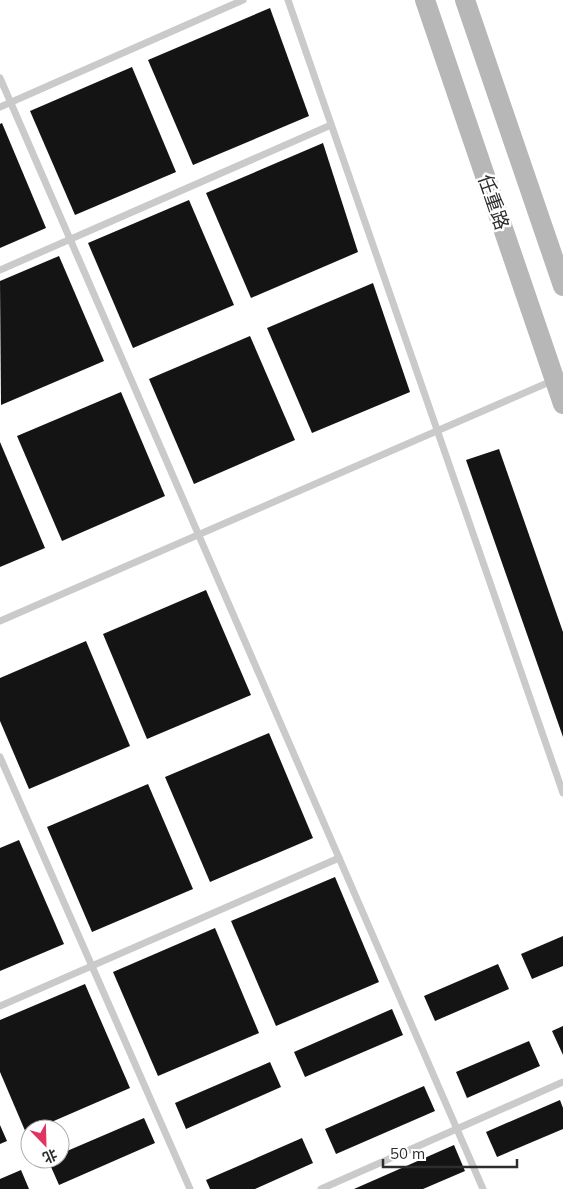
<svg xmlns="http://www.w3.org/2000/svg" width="563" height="1189" font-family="Mulish,'Noto Sans SC',sans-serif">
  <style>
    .building { fill: #141414 }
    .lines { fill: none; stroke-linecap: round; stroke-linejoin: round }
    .lane { stroke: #cacaca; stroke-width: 7 }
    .secondary { stroke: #b7b7b7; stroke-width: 20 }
    .labels { text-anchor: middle; stroke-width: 5; stroke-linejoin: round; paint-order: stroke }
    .street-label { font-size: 19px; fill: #2d2d2d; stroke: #fff }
  </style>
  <rect width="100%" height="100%" fill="#fff"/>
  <g class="building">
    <polygon points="270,8 309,116 193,165 148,60"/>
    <polygon points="132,67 176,172 75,215 30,111"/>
    <polygon points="2,123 46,228 0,248 0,124"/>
    <polygon points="323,143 358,252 251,298 206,193"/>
    <polygon points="189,200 234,305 133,348 88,243"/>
    <polygon points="59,256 104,361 1,405 0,281"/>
    <polygon points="373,283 410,392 312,433 267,328"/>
    <polygon points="250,336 295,440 194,484 149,379"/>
    <polygon points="121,392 165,496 62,541 17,436"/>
    <polygon points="0,442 45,548 0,567"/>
    <polygon points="499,449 563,632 563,737 466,460"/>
    <polygon points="206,590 251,695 147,739 103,634"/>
    <polygon points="86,641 130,746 29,789 0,721 0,678"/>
    <polygon points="269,733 313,838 210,882 165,777"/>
    <polygon points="148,784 193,889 92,932 47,827"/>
    <polygon points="19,840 64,944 0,971 0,848"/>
    <polygon points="335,877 379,982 276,1026 231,921"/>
    <polygon points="215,928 259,1033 158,1076 113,972"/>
    <polygon points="563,936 563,966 532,979 521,954"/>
    <polygon points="498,964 509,989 435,1021 424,996"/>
    <polygon points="85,984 130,1088 26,1133 0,1072 0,1020"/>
    <polygon points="392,1009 403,1035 305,1077 294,1052"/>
    <polygon points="563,1026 563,1055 552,1031"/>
    <polygon points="529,1041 540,1066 467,1098 456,1072"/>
    <polygon points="270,1062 281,1087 186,1129 175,1103"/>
    <polygon points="424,1086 435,1111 336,1154 325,1129"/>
    <polygon points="560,1100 563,1108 563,1129 497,1157 486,1132"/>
    <polygon points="144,1118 155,1143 59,1185 48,1160 60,1159 60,1154"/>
    <polygon points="0,1125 7,1141 0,1144"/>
    <polygon points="302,1138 313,1163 255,1189 210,1189 206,1180"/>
    <polygon points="454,1145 465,1171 423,1189 354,1189"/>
    <polygon points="21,1170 29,1189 0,1189 0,1179"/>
  </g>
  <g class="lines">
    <g class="lane">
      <polyline points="288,0 563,793"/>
      <polyline points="0,78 483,1189"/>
      <polyline points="0,107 243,0"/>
      <polyline points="0,270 331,125"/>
      <polyline points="0,621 554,380"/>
      <polyline points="0,757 190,1189"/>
      <polyline points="0,1006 339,858"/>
      <polyline points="321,1189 563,1082"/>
    </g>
    <g class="secondary">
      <polyline points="425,0 563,404"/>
      <polyline points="465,0 563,286"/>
    </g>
  </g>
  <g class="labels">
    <g class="street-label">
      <text transform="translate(494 202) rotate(71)" y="7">任重路</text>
    </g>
  </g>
  <g transform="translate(45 1144) rotate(157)"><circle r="24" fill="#ffffff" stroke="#ababab"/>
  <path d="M0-4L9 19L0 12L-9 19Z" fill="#e03461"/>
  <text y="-8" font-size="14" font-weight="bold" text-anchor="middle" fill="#2d2d2d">北</text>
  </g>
  <path d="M383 1159v8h134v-8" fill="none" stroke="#2d2d2d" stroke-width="2.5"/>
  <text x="390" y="1159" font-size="15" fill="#2d2d2d" stroke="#ffffff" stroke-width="4" paint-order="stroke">50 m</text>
</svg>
